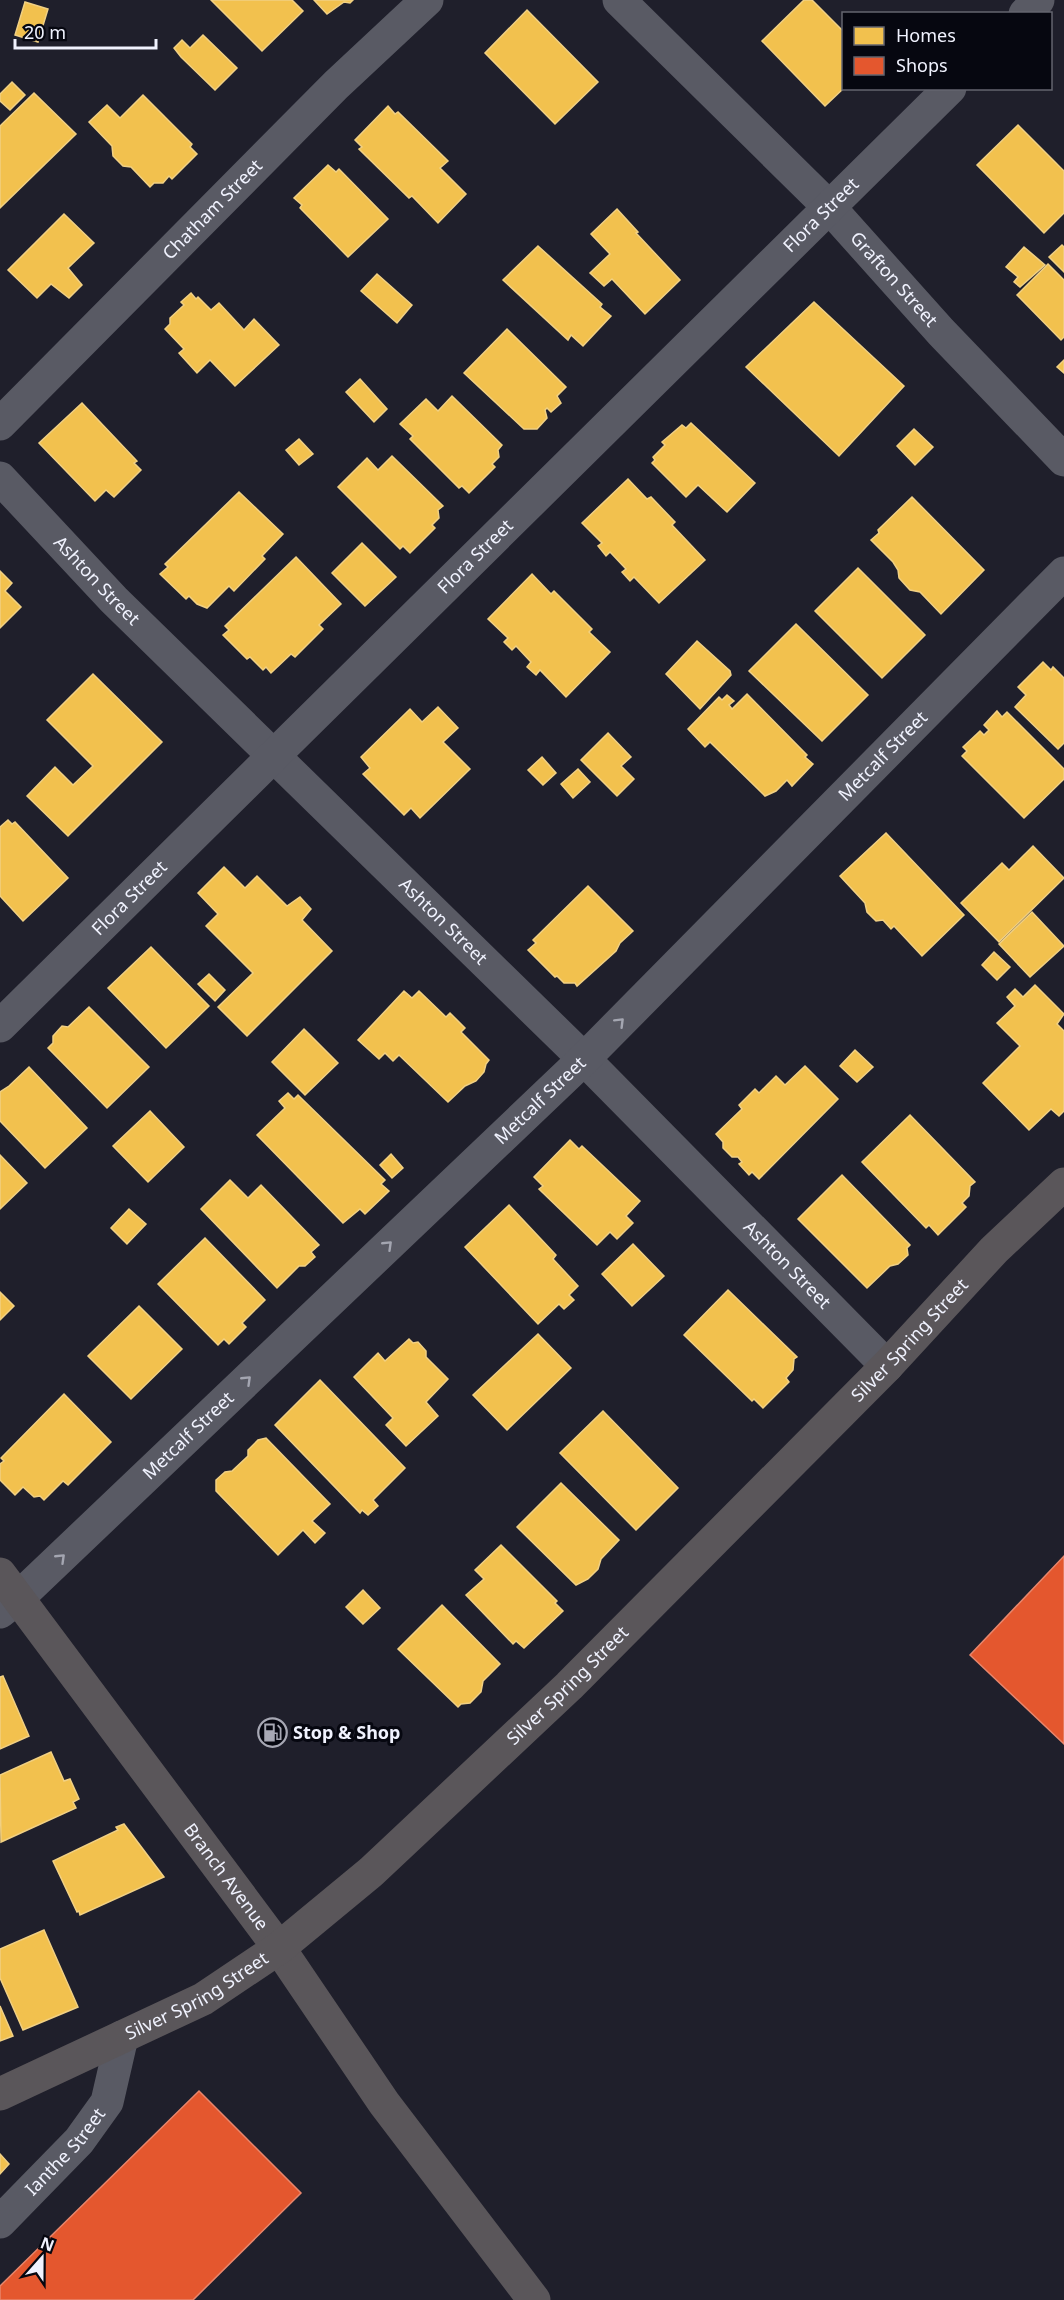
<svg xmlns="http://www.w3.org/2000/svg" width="1064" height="2300" font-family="'Noto Sans',sans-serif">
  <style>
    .homes { fill: #f2c14e; stroke: #f1d083; stroke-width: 1.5 }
    .shops { fill: #e4572e; stroke: #e8866c; stroke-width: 1.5 }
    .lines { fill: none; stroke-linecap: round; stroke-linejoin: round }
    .minor { stroke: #595a64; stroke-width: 33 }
    .major { stroke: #5a565a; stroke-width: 33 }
    .oneway { stroke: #a4a6b1 }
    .labels { text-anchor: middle; stroke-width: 6; stroke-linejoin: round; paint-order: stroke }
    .street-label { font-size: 18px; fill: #f0f2fe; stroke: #060710 }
    .poi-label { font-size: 18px; font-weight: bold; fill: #f0f2fe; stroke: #060710; text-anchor: start }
  </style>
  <rect width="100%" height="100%" fill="#1f1f2b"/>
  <g class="homes">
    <polygon points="211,0 292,0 303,11 262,51"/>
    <polygon points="314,0 353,0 350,3 344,2 327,14"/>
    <polygon points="804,0 812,0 844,32 844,88 825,106 762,41"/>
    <polygon points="25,2 48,9 38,42 15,35"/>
    <polygon points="527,10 598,82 555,124 485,53"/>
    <polygon points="203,35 237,68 215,90 181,57 174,48 182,40 190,48"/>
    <polygon points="12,82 25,95 10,110 0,101 0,94"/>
    <polygon points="34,93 76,134 0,208 0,126"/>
    <polygon points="143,95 192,144 190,147 197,154 172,179 169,176 163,183 154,183 150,187 131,167 123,166 113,156 112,146 89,122 107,105 120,118"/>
    <polygon points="388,106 395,114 398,112 448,161 440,168 466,194 438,223 412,196 409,198 359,149 362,147 355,140"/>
    <polygon points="1018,125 1064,171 1064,213 1044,233 977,165"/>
    <polygon points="328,165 336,172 339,169 388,219 348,257 300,208 302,205 294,198"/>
    <polygon points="617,209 638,232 636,233 680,280 645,314 612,279 604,286 590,273 610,254 591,234"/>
    <polygon points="64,214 94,243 68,268 82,285 69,298 51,284 37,298 8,270"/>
    <polygon points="1062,245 1064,247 1064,272 1049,257"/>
    <polygon points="538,246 602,304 600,307 611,316 583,346 571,335 568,340 503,280"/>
    <polygon points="1024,247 1045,265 1020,287 1014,282 1018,277 1006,267"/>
    <polygon points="1048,264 1064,280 1064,337 1061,340 1017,295"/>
    <polygon points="377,274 412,305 397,323 361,291"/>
    <polygon points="191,293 196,299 198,297 211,310 219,303 244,330 254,319 279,345 235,386 210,360 197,373 179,353 184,349 165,329 170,324 170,318 184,305 181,302"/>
    <polygon points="814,302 904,386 839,456 746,367"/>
    <polygon points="507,329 566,387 557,396 561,403 551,412 547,408 545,410 547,418 537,429 524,429 464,373"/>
    <polygon points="1064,360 1064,373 1057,367"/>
    <polygon points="360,379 387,409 374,422 346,392"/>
    <polygon points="452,396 502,445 498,450 499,457 492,464 495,467 469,493 462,486 459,488 410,439 413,436 400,424 426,399 438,411"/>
    <polygon points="82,403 137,461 134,463 141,470 114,497 106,490 95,501 39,443"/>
    <polygon points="691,423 755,483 727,512 698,485 686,497 652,463 655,460 653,457 665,445 662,442 682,425 686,428"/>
    <polygon points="914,429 933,447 915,465 897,446"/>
    <polygon points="299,439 313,454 299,465 286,450"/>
    <polygon points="392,456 443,506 438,510 439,518 432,525 435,528 410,553 403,546 400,549 338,487 367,458 378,470"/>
    <polygon points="628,479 647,499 651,497 675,522 672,525 705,560 659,603 634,577 630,581 622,572 626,569 610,552 606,556 598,546 602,543 582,523"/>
    <polygon points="239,492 283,534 262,556 265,559 234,591 229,586 207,608 197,604 189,596 186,599 160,574 168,567 165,564"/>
    <polygon points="912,497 984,570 941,614 920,592 910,590 899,578 898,570 893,562 871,540 879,533 878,530"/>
    <polygon points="362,543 396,577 365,606 332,573"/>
    <polygon points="296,557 341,604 319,625 323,629 295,657 291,654 271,673 266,667 263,670 250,657 247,659 223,635 229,630 225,626"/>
    <polygon points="858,568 925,635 882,678 815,611"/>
    <polygon points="0,571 12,583 5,591 21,607 0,628"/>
    <polygon points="532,574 551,594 554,591 592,629 589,632 610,652 566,697 540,670 536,675 527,667 531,662 516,646 512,650 504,642 508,638 488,619"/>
    <polygon points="796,624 868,695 822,741 749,671"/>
    <polygon points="697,641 730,671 731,675 700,709 666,674"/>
    <polygon points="1043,662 1051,670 1053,667 1064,678 1064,743 1058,749 1015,707 1026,695 1018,687"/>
    <polygon points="93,674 162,742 68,836 27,796 55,767 73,785 93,766 47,720"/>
    <polygon points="747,694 807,755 805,757 813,764 792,786 787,780 776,791 765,796 710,742 705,747 688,729 719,697 722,700 727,695 734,701 729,705 732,709"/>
    <polygon points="438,707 458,728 443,742 470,769 420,818 411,808 404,815 363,774 370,768 361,757 410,709 422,722"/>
    <polygon points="997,711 1002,717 1007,712 1064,769 1064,779 1024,818 962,756 967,751 963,747 980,731 984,735 989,730 984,725"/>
    <polygon points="608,733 631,757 621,766 634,779 617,796 581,760"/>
    <polygon points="542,757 556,773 543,785 528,770"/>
    <polygon points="578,769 590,782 573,798 561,784"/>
    <polygon points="8,820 12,824 15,822 68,878 23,921 0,896 0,827"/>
    <polygon points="886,833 964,915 922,956 894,926 891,929 883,920 876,921 867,912 865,903 840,876"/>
    <polygon points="1033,846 1064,878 999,942 961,903 1002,863 1009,870"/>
    <polygon points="224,867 245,888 257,876 287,906 300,897 311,909 302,920 332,951 247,1036 218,1007 253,973 206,926 218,914 198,893"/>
    <polygon points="588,886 633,931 620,943 616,951 577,986 575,983 564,983 557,976 555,977 528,950 536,943 533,940"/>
    <polygon points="1032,912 1064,946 1030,977 999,944"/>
    <polygon points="151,947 209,1006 166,1048 108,988"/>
    <polygon points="994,952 1010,967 997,980 982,965"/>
    <polygon points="209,974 225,990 215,1001 198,984"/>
    <polygon points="1035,985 1064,1014 1057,1024 1064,1031 1064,1111 1059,1116 1051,1109 1029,1130 983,1083 1020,1046 997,1023 1015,1006 1007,997 1015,989 1023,997"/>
    <polygon points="404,991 412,998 419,991 446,1017 450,1013 465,1028 461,1032 489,1060 486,1064 484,1072 476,1081 465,1086 448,1102 399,1055 393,1061 385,1053 379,1059 358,1040"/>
    <polygon points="89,1007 149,1067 107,1108 48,1048 53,1043 53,1036 62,1026 68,1027"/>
    <polygon points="304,1029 338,1063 305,1095 272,1062"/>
    <polygon points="855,1050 873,1067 857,1082 840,1066"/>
    <polygon points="805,1066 838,1099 759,1179 752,1172 749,1175 739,1164 742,1162 738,1157 732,1157 723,1148 723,1142 716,1134 742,1109 739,1105 755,1089 759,1093 776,1076 785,1085"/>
    <polygon points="29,1067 87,1128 45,1168 0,1121 0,1092 9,1086"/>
    <polygon points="288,1093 294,1099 298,1095 385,1180 381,1184 389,1191 365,1214 360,1209 343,1223 257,1135 285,1108 279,1101"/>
    <polygon points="150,1111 184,1147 148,1182 113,1146"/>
    <polygon points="910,1115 975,1182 970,1186 969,1196 962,1203 966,1207 938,1235 929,1225 926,1228 862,1162"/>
    <polygon points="570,1140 579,1149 582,1146 640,1201 626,1216 633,1223 617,1239 610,1232 597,1245 539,1189 543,1186 534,1177"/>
    <polygon points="391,1154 403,1168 392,1178 380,1165"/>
    <polygon points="0,1155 27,1183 0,1209"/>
    <polygon points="842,1175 910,1245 907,1248 908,1255 898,1264 890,1266 867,1288 798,1219"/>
    <polygon points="230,1180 248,1198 261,1185 319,1245 311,1252 315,1257 305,1266 299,1266 277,1288 201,1209"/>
    <polygon points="509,1205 556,1255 553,1259 578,1286 569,1295 574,1300 564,1309 559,1304 538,1324 465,1247"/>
    <polygon points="129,1209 146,1224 127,1244 111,1228"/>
    <polygon points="205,1238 265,1300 242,1323 246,1327 229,1344 224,1339 218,1345 158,1284"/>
    <polygon points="633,1244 664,1276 632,1306 602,1274"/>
    <polygon points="728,1290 797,1357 794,1359 793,1370 786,1378 789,1382 763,1408 754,1399 752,1401 684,1335"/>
    <polygon points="0,1292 14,1306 0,1320"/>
    <polygon points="139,1306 182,1349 131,1399 88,1356"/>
    <polygon points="538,1334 571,1368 507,1430 473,1395"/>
    <polygon points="409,1339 413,1343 418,1342 426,1351 426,1357 448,1379 426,1402 438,1416 406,1446 386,1425 393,1418 354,1377 378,1353 385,1361"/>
    <polygon points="320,1380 405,1468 373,1500 378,1506 368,1515 362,1510 360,1513 275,1425"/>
    <polygon points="64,1394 111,1442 68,1485 63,1481 44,1500 40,1496 34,1497 23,1487 15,1495 0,1480 0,1464 4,1461 1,1458"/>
    <polygon points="603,1411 678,1488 636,1530 560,1453"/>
    <polygon points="266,1438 330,1504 312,1521 325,1533 315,1543 303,1530 278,1555 216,1491 216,1480 225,1472 232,1471 248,1456 248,1450 258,1440"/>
    <polygon points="561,1483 619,1540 601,1559 598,1569 588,1579 576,1585 517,1527"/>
    <polygon points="501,1545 557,1601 555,1603 563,1611 524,1648 516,1641 513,1644 466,1595 484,1579 475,1570"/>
    <polygon points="363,1590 380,1608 363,1624 346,1607"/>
    <polygon points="442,1605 500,1664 483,1681 481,1692 470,1703 461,1704 458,1707 398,1649"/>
    <polygon points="3,1676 29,1736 0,1749 0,1677"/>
    <polygon points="51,1752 64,1781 70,1779 79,1799 73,1802 76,1808 1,1842 0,1775"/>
    <polygon points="124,1824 164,1877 80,1915 79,1911 77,1912 53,1861 118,1830 116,1827"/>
    <polygon points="44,1930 78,2007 23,2030 0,1978 0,1949"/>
    <polygon points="0,2006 13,2036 0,2041"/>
    <polygon points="0,2154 9,2164 0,2174"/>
  </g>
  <g class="shops">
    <polygon points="1064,1556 1064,1744 970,1655"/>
    <polygon points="199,2091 301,2193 193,2300 0,2300 0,2286"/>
  </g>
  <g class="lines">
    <g class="minor">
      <path id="s1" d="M619 0 830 208 941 332 1064 460"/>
      <polyline points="1025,14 1038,0"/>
      <path id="s2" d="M0 424 336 85 427 0"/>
      <path id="s3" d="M0 478 114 600 584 1059 887 1366"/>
      <path id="s4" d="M0 1026 950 88"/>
      <path id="s5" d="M0 1612 18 1598 584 1059 1064 573"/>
      <path id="s6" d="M0 2222 79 2141 107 2102 122 2037"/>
    </g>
    <g class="major">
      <path id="s7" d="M0 1574 279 1948 384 2103 534 2300"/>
      <path id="s8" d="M0 2094 203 1999 279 1948 371 1872 569 1686 887 1366 994 1250 1064 1184"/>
    </g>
  </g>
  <defs><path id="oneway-chevron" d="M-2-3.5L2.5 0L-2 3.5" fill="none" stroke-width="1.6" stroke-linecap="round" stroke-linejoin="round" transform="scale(1.5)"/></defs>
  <g class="oneway">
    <use href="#oneway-chevron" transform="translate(620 1022) rotate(-45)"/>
    <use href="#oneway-chevron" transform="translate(388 1245) rotate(-44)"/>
    <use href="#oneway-chevron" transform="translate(247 1380) rotate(-44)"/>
    <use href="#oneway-chevron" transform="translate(61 1558) rotate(-44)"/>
  </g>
  <defs>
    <symbol id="fuel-ring" viewBox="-11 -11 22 22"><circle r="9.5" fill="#060710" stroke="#a7a8b4" stroke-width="1.5"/><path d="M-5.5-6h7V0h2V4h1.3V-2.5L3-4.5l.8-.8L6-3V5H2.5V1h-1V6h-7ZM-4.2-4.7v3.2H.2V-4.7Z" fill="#a7a8b4"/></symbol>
  </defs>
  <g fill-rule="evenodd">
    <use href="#fuel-ring" x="256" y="1716" width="33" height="33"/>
  </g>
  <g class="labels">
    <g class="street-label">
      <text dy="6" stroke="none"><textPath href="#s2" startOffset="302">Chatham Street</textPath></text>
      <text dy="6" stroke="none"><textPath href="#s4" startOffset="1154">Flora Street</textPath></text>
      <text dy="6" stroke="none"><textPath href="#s1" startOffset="392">Grafton Street</textPath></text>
      <text dy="6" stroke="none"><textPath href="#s4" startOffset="668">Flora Street</textPath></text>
      <text dy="6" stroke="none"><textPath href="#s3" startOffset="141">Ashton Street</textPath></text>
      <text dy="6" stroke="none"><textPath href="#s5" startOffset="1230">Metcalf Street</textPath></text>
      <text dy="6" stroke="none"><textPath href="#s4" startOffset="182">Flora Street</textPath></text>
      <text dy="6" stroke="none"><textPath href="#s3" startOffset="627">Ashton Street</textPath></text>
      <text dy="6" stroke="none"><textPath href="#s5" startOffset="744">Metcalf Street</textPath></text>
      <text dy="6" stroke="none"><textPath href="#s3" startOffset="1113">Ashton Street</textPath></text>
      <text dy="6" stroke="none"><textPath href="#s8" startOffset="1192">Silver Spring Street</textPath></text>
      <text dy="6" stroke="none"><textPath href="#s5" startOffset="258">Metcalf Street</textPath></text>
      <text dy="6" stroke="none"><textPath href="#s8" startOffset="706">Silver Spring Street</textPath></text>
      <text dy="6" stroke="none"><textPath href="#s7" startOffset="378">Branch Avenue</textPath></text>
      <text dy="6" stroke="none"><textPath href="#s8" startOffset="220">Silver Spring Street</textPath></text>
      <text dy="6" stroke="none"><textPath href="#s6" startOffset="96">Ianthe Street</textPath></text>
    </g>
    <g class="poi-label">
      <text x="293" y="1739">Stop &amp; Shop</text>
    </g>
  </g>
  <rect x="842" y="12" width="210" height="78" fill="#060710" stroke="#64656f" stroke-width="1.5"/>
  <rect x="854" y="27" width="30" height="18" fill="#f2c14e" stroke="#64656f" stroke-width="1.5"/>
  <text x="896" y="42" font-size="18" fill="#f0f2fe">Homes</text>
  <rect x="854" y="57" width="30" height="18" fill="#e4572e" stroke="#64656f" stroke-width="1.5"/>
  <text x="896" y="72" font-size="18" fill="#f0f2fe">Shops</text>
  <g transform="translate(42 2258) rotate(21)" stroke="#060710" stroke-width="4.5" paint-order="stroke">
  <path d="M0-4.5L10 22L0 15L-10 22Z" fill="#f0f2fe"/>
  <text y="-9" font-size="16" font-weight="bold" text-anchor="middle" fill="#f0f2fe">N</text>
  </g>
  <path d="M15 39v9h141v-9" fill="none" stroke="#f0f2fe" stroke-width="3"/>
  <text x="24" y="39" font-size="18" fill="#f0f2fe" stroke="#060710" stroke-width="4.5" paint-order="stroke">20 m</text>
</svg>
